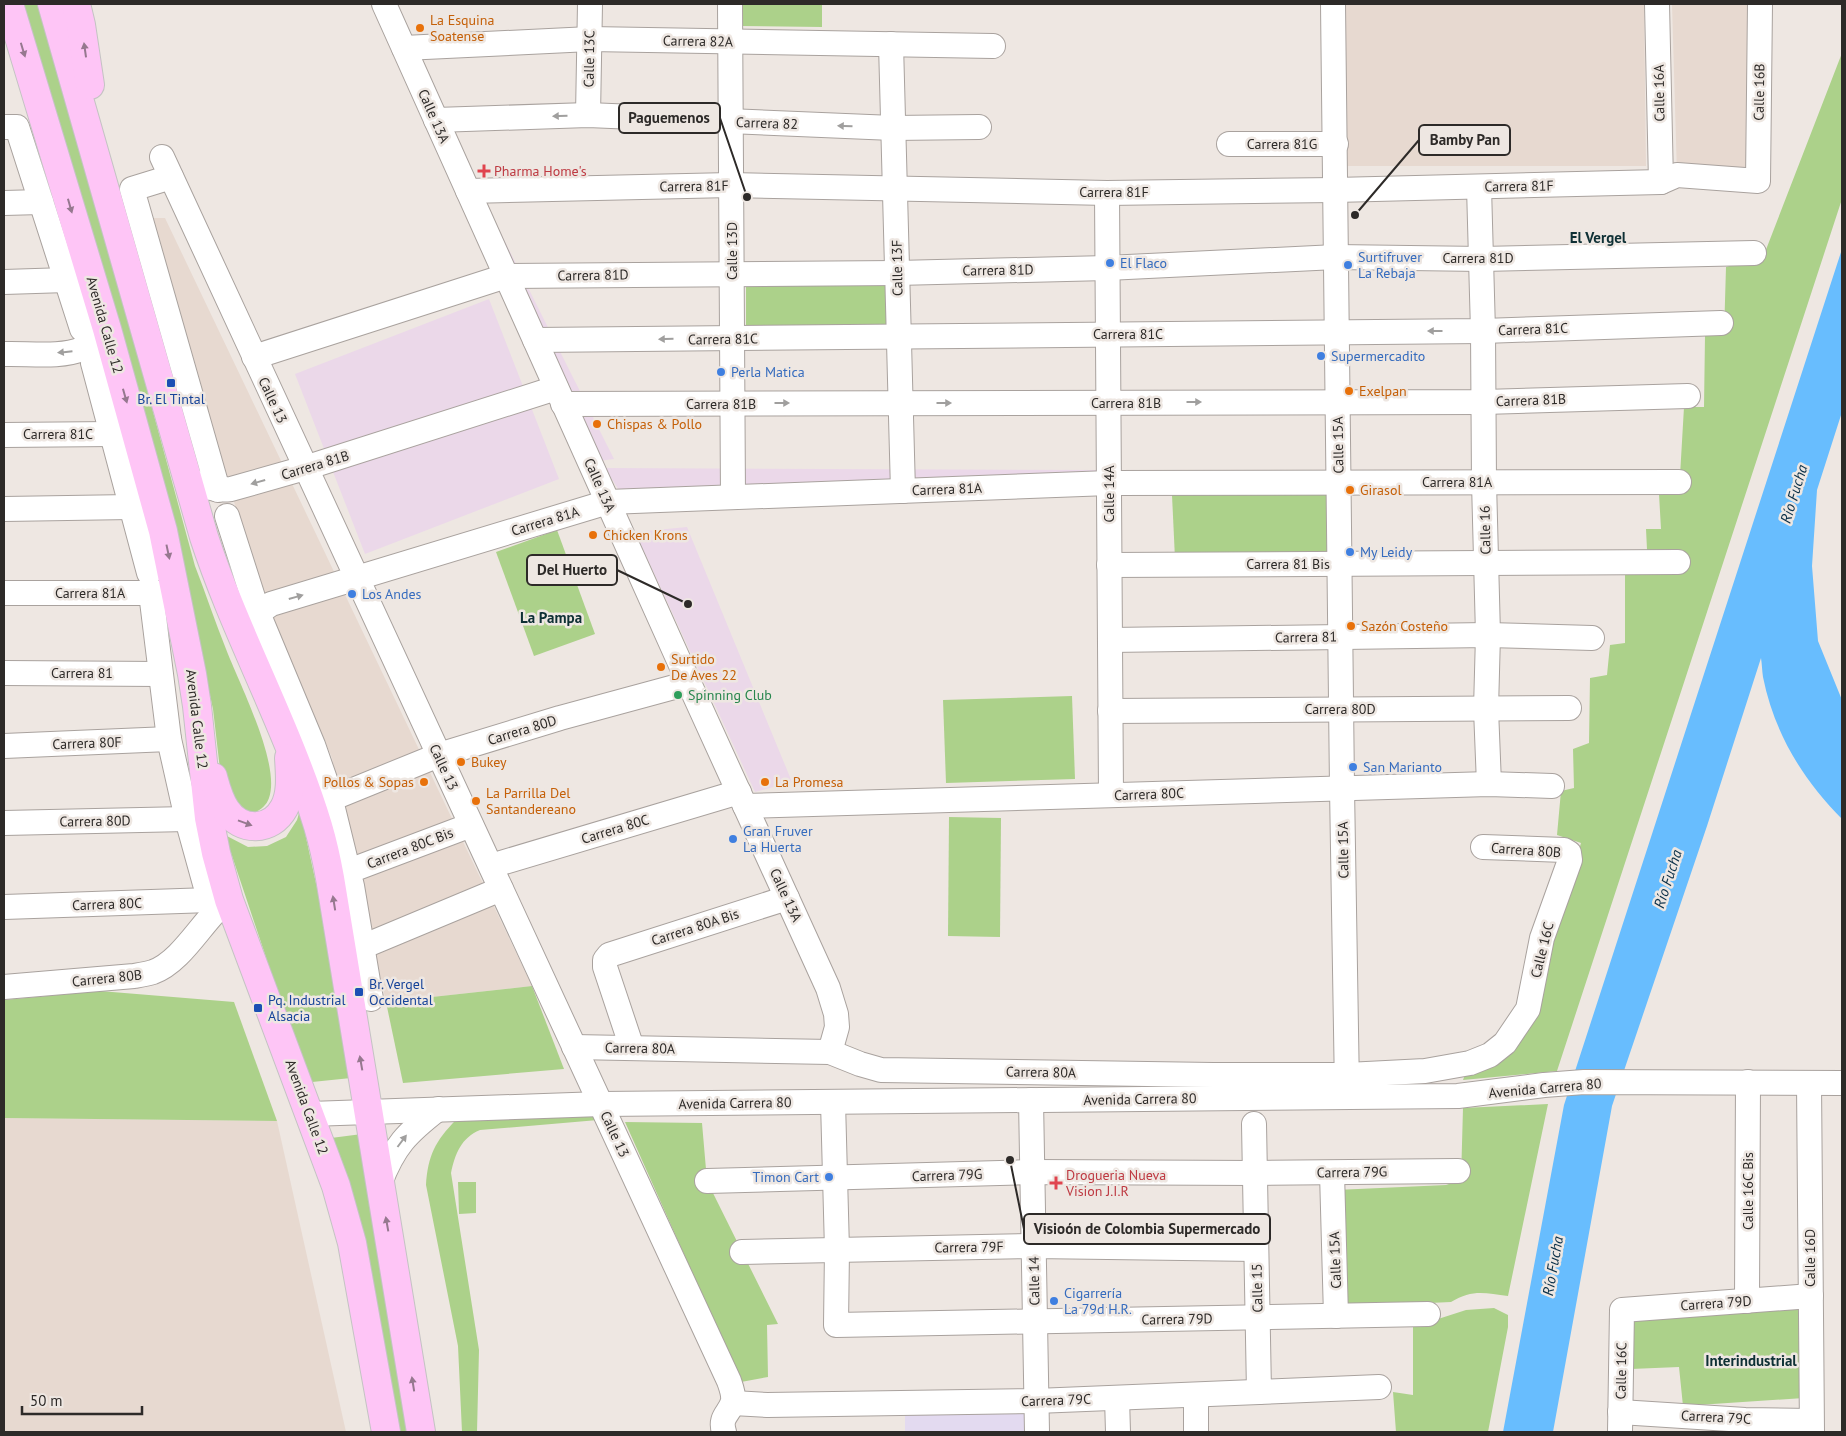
<svg xmlns="http://www.w3.org/2000/svg" width="1846" height="1436" font-family="'PT Sans',sans-serif">
  <style>
    .commercial { fill: #ebd8e9 }
    .built { fill: #e7d9d0 }
    .education { fill: #e3daf0 }
    .green { fill: #acd18a }
    .water { fill: #68bdfe }
    .lines { fill: none; stroke-linecap: round; stroke-linejoin: round }
    .minor-casing { stroke: #a9a29e; stroke-width: 26 }
    .major-casing { stroke: #c4c3c3; stroke-width: 30 }
    .minor { stroke: #fff; stroke-width: 24 }
    .major { stroke: #fec5f6; stroke-width: 28 }
    .oneway { fill: #96788f }
    .oneway2 { fill: #a09f9e }
    .food-dot { fill: #e8710a; stroke: #eee7e2; stroke-width: 2 }
    .health-dot { fill: #e0444e; stroke: #eee7e2; stroke-width: 2 }
    .shop-dot { fill: #3f7fe0; stroke: #eee7e2; stroke-width: 2 }
    .transit-dot { fill: #1a4fb4; stroke: #eee7e2; stroke-width: 2 }
    .leisure-dot { fill: #2e9e5b; stroke: #eee7e2; stroke-width: 2 }
    .labels { text-anchor: middle; stroke-width: 5; stroke-linejoin: round; paint-order: stroke }
    .food-label { font-size: 14px; fill: #c56008; stroke: #eee7e2; text-anchor: start }
    .street-label { font-size: 14px; fill: #2d2a28; stroke: #eee7e2 }
    .health-label { font-size: 14px; fill: #be3a42; stroke: #eee7e2; text-anchor: start }
    .shop-label { font-size: 14px; fill: #366cbe; stroke: #eee7e2; text-anchor: start }
    .transit-label { font-size: 14px; fill: #164399; stroke: #eee7e2; text-anchor: start }
    .leisure-label { font-size: 14px; fill: #27864d; stroke: #eee7e2; text-anchor: start }
    .neighbourhood-label { font-size: 15px; font-weight: bold; fill: #0e3035; stroke: #eee7e2 }
    .water-label { font-size: 15px; font-style: italic; fill: #092f48; stroke: #eee7e2 }
    .leader { fill: none; stroke: #2d2a28; stroke-width: 2 }
    .callout-dot { fill: #2d2a28; stroke: #eee7e2; stroke-width: 2 }
    .callout { fill: #eee7e2; stroke: #2d2a28; stroke-width: 2 }
    .callout-label { font-size: 15px; text-anchor: middle; font-weight: bold; fill: #2d2a28 }
  </style>
  <rect width="100%" height="100%" fill="#eee7e2"/>
  <g class="commercial">
    <polygon points="488,208 614,459 598,461"/>
    <polygon points="489,299 559,479 365,554 295,374"/>
    <polygon points="605,468 1103,470 1102,477 620,492"/>
    <polygon points="687,527 792,782 755,792 635,532"/>
  </g>
  <g class="built">
    <polygon points="1342,4 1644,4 1646,166 1347,166"/>
    <polygon points="1672,4 1749,4 1754,173 1677,175"/>
    <polygon points="146,218 165,218 532,986 386,1002 332,758 261,589"/>
    <polygon points="4,1118 277,1121 346,1432 4,1432"/>
  </g>
  <polygon class="education" points="1027,1410 1027,1432 905,1432 905,1411"/>
  <g class="green">
    <path d="M22 4H42L195 566C206 594 215 622 226 649 239 683 281 764 269 798 266 807 258 812 249 814L240 808 221 778 213 709 196 632Z"/>
    <polygon points="741,4 822,4 822,27 741,26"/>
    <polygon points="1842,53 1842,199 1557,1071 1463,1080 1466,1072 1531,1016 1581,843 1557,835 1561,791 1574,788 1573,749 1589,743 1590,678 1607,675 1610,645 1625,643 1625,572 1648,570 1646,529 1661,529 1659,494 1679,493 1684,407 1704,407 1705,336 1724,335 1726,267 1754,259 1762,260"/>
    <polygon points="746,281 891,281 892,328 746,329"/>
    <polygon points="1326,490 1328,554 1175,559 1172,495"/>
    <polygon points="557,530 595,634 534,656 496,552"/>
    <polygon points="1072,696 1075,779 946,783 943,700"/>
    <polygon points="300,810 317,888 351,1078 312,1082 279,996 225,835 248,847 267,846 286,837 297,820"/>
    <polygon points="949,817 1001,818 1000,937 948,936"/>
    <polygon points="532,986 564,1069 403,1083 386,1002"/>
    <polygon points="100,991 234,1002 277,1121 4,1118 4,1000"/>
    <path d="M1548 1104 1508 1296C1485 1293 1472 1289 1451 1302L1342 1307 1336 1190 1446 1185 1461 1180 1463 1108Z"/>
    <path d="M592 1111 598 1120 480 1130C461 1138 455 1154 451 1173L479 1350 477 1432H462L458 1346 426 1185C428 1156 435 1141 456 1120Z"/>
    <polygon points="625,1122 702,1123 707,1181 778,1324 767,1325 768,1377 741,1382"/>
    <polygon points="362,1134 414,1432 397,1432 331,1138"/>
    <polygon points="458,1182 476,1182 476,1213 459,1214"/>
    <polygon points="1798,1305 1804,1398 1683,1406 1679,1367 1631,1369 1625,1313"/>
    <polygon points="1494,1308 1508,1315 1508,1327 1488,1432 1396,1432 1393,1392 1413,1395 1413,1324 1435,1320 1466,1310"/>
  </g>
  <path class="water" d="M1842 249V412L1817 490 1812 566 1818 641 1842 700V819C1802 779 1774 732 1763 677 1762 671 1762 664 1761 658L1707 826 1612 1106 1553 1432H1503L1564 1105Z"/>
  <g class="lines">
    <defs>
      <g id="minor">
        <polyline points="384,4 689,683 828,988 836,1014 837,1027 830,1052"/>
        <polyline points="730,4 733,497"/>
        <polyline points="1333,4 1342,788 1347,1090"/>
        <polyline points="1657,4 1661,182"/>
        <polyline points="891,44 903,491"/>
        <polyline points="404,48 590,39 993,46"/>
        <polyline points="588,115 590,4"/>
        <polyline points="436,120 588,115 893,128 979,127"/>
        <polyline points="4,127 17,127 82,329"/>
        <polyline points="1229,144 1336,144"/>
        <path d="M162 157 729 1381C731 1387 734 1394 733 1401 730 1414 719 1416 724 1432"/>
        <polyline points="171,177 132,189 218,490"/>
        <polyline points="1479,187 1483,331 1484,482 1488,635 1486,709 1489,784"/>
        <polyline points="468,191 731,185 1107,193 1335,190 1661,182 1677,175 1758,181 1760,4"/>
        <polyline points="1107,193 1111,795"/>
        <polyline points="4,203 41,202"/>
        <polyline points="4,282 67,280"/>
        <polyline points="535,340 1483,331 1721,323"/>
        <path d="M4 354C27 353 61 358 82 349 92 345 99 337 107 329"/>
        <polyline points="254,357 506,276 897,273 1107,268 1336,257 1482,259 1754,253"/>
        <polyline points="93,363 149,573"/>
        <polyline points="563,404 1484,402 1688,396"/>
        <polyline points="4,435 112,434"/>
        <path d="M187 477C201 487 214 491 231 489L305 468 556 388"/>
        <polyline points="4,509 131,507"/>
        <polyline points="227,516 258,613 313,745 328,788 352,886 371,999"/>
        <polyline points="1109,565 1678,562"/>
        <polyline points="4,593 167,593"/>
        <polyline points="151,593 169,739 187,819 205,884"/>
        <polyline points="241,631 255,615 271,604 608,502 1109,483 1679,482"/>
        <polyline points="1110,640 1488,635 1592,638"/>
        <polyline points="4,673 160,674"/>
        <polyline points="1110,711 1569,708"/>
        <polyline points="4,746 169,739"/>
        <polyline points="331,799 439,755 560,718 689,683"/>
        <polyline points="745,806 1489,784 1552,786"/>
        <polyline points="4,823 187,819"/>
        <polyline points="491,866 739,792"/>
        <polyline points="349,871 471,825"/>
        <polyline points="4,907 210,900"/>
        <polyline points="362,947 501,889"/>
        <path d="M4 987 134 976C140 975 147 974 153 972 178 963 197 931 215 912"/>
        <polyline points="574,1047 830,1052 860,1064 881,1070 1213,1075 1347,1075 1425,1071 1470,1063 1490,1055 1505,1043 1528,1009 1542,938 1570,860 1569,853 1564,850 1483,847"/>
        <polyline points="632,1048 605,967 605,960 609,955 787,898"/>
        <polyline points="1809,1083 1812,1432"/>
        <polyline points="1031,1100 1037,1432"/>
        <polyline points="833,1102 837,1250 836,1325 1428,1314"/>
        <polyline points="310,1114 601,1104 1458,1096 1544,1085 1584,1082 1842,1083"/>
        <polyline points="1254,1124 1259,1392"/>
        <polyline points="1332,1173 1336,1316"/>
        <polyline points="707,1181 1032,1172 1255,1173 1458,1171"/>
        <path d="M380 1183C394 1146 407 1133 438 1109"/>
        <polyline points="742,1252 1034,1246 1256,1249"/>
        <polyline points="1747,1301 1748,1082"/>
        <polyline points="1196,1395 1196,1432"/>
        <polyline points="1117,1398 1118,1432"/>
        <polyline points="733,1403 767,1405 1036,1401 1379,1387"/>
        <polyline points="1620,1412 1745,1420 1811,1421"/>
        <polyline points="1620,1432 1622,1310 1811,1296"/>
      </g>
      <g id="major">
        <polyline points="9,4 107,329 163,531 192,674 197,706 209,818 216,853 229,900 336,1186 352,1243 386,1432"/>
        <path d="M52 4 204 537C236 635 288 727 318 826 323 843 327 861 330 878L421 1432"/>
        <polyline points="76,4 81,25 90,85"/>
        <path d="M213 777C216 788 219 800 226 810 241 832 271 832 284 808 292 793 290 775 289 758"/>
      </g>
    </defs>
    <use href="#minor" class="minor-casing"/>
    <use href="#major" class="major-casing"/>
    <use href="#minor" class="minor"/>
    <use href="#major" class="major"/>
  </g>
  <defs><path id="oneway-solid" d="M-6-.8H1V-3.2L6.5 0L1 3.2V.8H-6Z" transform="scale(1.25)"/></defs>
  <g class="oneway">
    <use href="#oneway-solid" transform="translate(23 50) rotate(73)"/>
    <use href="#oneway-solid" transform="translate(85 50) rotate(-98)"/>
    <use href="#oneway-solid" transform="translate(70 206) rotate(74)"/>
    <use href="#oneway-solid" transform="translate(125 396) rotate(74)"/>
    <use href="#oneway-solid" transform="translate(168 552) rotate(78)"/>
    <use href="#oneway-solid" transform="translate(245 823) rotate(20)"/>
    <use href="#oneway-solid" transform="translate(334 903) rotate(-99)"/>
    <use href="#oneway-solid" transform="translate(361 1063) rotate(-100)"/>
    <use href="#oneway-solid" transform="translate(387 1224) rotate(-100)"/>
    <use href="#oneway-solid" transform="translate(413 1384) rotate(-99)"/>
  </g>
  <g class="oneway2">
    <use href="#oneway-solid" transform="translate(560 116) rotate(178)"/>
    <use href="#oneway-solid" transform="translate(845 126) rotate(-178)"/>
    <use href="#oneway-solid" transform="translate(1435 331) rotate(180)"/>
    <use href="#oneway-solid" transform="translate(666 339) rotate(179)"/>
    <use href="#oneway-solid" transform="translate(65 352) rotate(174)"/>
    <use href="#oneway-solid" transform="translate(1194 402)"/>
    <use href="#oneway-solid" transform="translate(782 403)"/>
    <use href="#oneway-solid" transform="translate(944 403)"/>
    <use href="#oneway-solid" transform="translate(258 482) rotate(164)"/>
    <use href="#oneway-solid" transform="translate(296 597) rotate(-16)"/>
    <use href="#oneway-solid" transform="translate(402 1141) rotate(-53)"/>
  </g>
  <g class="food-dot">
    <circle cx="420" cy="28" r="5"/>
    <circle cx="1349" cy="391" r="5"/>
    <circle cx="597" cy="424" r="5"/>
    <circle cx="1350" cy="490" r="5"/>
    <circle cx="593" cy="535" r="5"/>
    <circle cx="1351" cy="626" r="5"/>
    <circle cx="661" cy="667" r="5"/>
    <circle cx="461" cy="762" r="5"/>
    <circle cx="424" cy="782" r="5"/>
    <circle cx="765" cy="782" r="5"/>
    <circle cx="476" cy="801" r="5"/>
  </g>
  <g class="health-dot">
    <path d="M481.5 163.5h5v5h5v5h-5v5h-5v-5h-5v-5h5z"/>
    <path d="M1053.5 1175.5h5v5h5v5h-5v5h-5v-5h-5v-5h5z"/>
  </g>
  <g class="shop-dot">
    <circle cx="1110" cy="263" r="5"/>
    <circle cx="1348" cy="265" r="5"/>
    <circle cx="1321" cy="356" r="5"/>
    <circle cx="721" cy="372" r="5"/>
    <circle cx="1350" cy="552" r="5"/>
    <circle cx="352" cy="594" r="5"/>
    <circle cx="1353" cy="767" r="5"/>
    <circle cx="733" cy="839" r="5"/>
    <circle cx="829" cy="1177" r="5"/>
    <circle cx="1054" cy="1301" r="5"/>
  </g>
  <g class="transit-dot">
    <rect x="166" y="378" width="10" height="10" rx="2.5"/>
    <rect x="354" y="987" width="10" height="10" rx="2.5"/>
    <rect x="253" y="1003" width="10" height="10" rx="2.5"/>
  </g>
  <circle class="leisure-dot" cx="678" cy="695" r="5"/>
  <g class="labels">
    <g class="food-label">
      <text x="430" y="25">La Esquina<tspan x="430" dy="16">Soatense</tspan></text>
      <text x="1359" y="396">Exelpan</text>
      <text x="607" y="429">Chispas &amp; Pollo</text>
      <text x="1360" y="495">Girasol</text>
      <text x="603" y="540">Chicken Krons</text>
      <text x="1361" y="631">Sazón Costeño</text>
      <text x="671" y="664">Surtido<tspan x="671" dy="16">De Aves 22</tspan></text>
      <text x="471" y="767">Bukey</text>
      <text x="414" y="787" text-anchor="end">Pollos &amp; Sopas</text>
      <text x="775" y="787">La Promesa</text>
      <text x="486" y="798">La Parrilla Del<tspan x="486" dy="16">Santandereano</tspan></text>
    </g>
    <g class="street-label">
      <text transform="translate(698 41) rotate(1)" y="5">Carrera 82A</text>
      <text transform="translate(589 59) rotate(-89)" y="5">Calle 13C</text>
      <text transform="translate(1759 92) rotate(-89)" y="5">Calle 16B</text>
      <text transform="translate(1659 93) rotate(-91)" y="5">Calle 16A</text>
      <text transform="translate(434 116) rotate(66)" y="5">Calle 13A</text>
      <text transform="translate(767 123) rotate(2)" y="5">Carrera 82</text>
      <text x="1282" y="149">Carrera 81G</text>
      <text transform="translate(694 186) rotate(-1)" y="5">Carrera 81F</text>
      <text transform="translate(1519 186) rotate(-1)" y="5">Carrera 81F</text>
      <text x="1114" y="197">Carrera 81F</text>
      <text transform="translate(732 251) rotate(-90)" y="5">Calle 13D</text>
      <text x="1478" y="263">Carrera 81D</text>
      <text transform="translate(897 268) rotate(-91)" y="5">Calle 13F</text>
      <text transform="translate(998 270) rotate(-1)" y="5">Carrera 81D</text>
      <text transform="translate(593 275) rotate(-1)" y="5">Carrera 81D</text>
      <text transform="translate(105 325) rotate(74)" y="5">Avenida Calle 12</text>
      <text transform="translate(1533 329) rotate(-2)" y="5">Carrera 81C</text>
      <text x="1128" y="339">Carrera 81C</text>
      <text transform="translate(723 339) rotate(-1)" y="5">Carrera 81C</text>
      <text transform="translate(273 400) rotate(65)" y="5">Calle 13</text>
      <text transform="translate(1531 400) rotate(-2)" y="5">Carrera 81B</text>
      <text x="1126" y="408">Carrera 81B</text>
      <text x="721" y="409">Carrera 81B</text>
      <text x="58" y="439">Carrera 81C</text>
      <text transform="translate(1338 445) rotate(-91)" y="5">Calle 15A</text>
      <text transform="translate(315 465) rotate(-17)" y="5">Carrera 81B</text>
      <text x="1457" y="487">Carrera 81A</text>
      <text transform="translate(600 485) rotate(66)" y="5">Calle 13A</text>
      <text transform="translate(947 489) rotate(-2)" y="5">Carrera 81A</text>
      <text transform="translate(1109 494) rotate(-90)" y="5">Calle 14A</text>
      <text transform="translate(545 521) rotate(-17)" y="5">Carrera 81A</text>
      <text transform="translate(1485 530) rotate(-91)" y="5">Calle 16</text>
      <text x="1288" y="569">Carrera 81 Bis</text>
      <text x="90" y="598">Carrera 81A</text>
      <text transform="translate(1306 637) rotate(-1)" y="5">Carrera 81</text>
      <text x="82" y="678">Carrera 81</text>
      <text x="1340" y="714">Carrera 80D</text>
      <text transform="translate(197 719) rotate(83)" y="5">Avenida Calle 12</text>
      <text transform="translate(522 730) rotate(-17)" y="5">Carrera 80D</text>
      <text transform="translate(87 743) rotate(-2)" y="5">Carrera 80F</text>
      <text transform="translate(444 767) rotate(65)" y="5">Calle 13</text>
      <text transform="translate(1149 794) rotate(-2)" y="5">Carrera 80C</text>
      <text transform="translate(95 821) rotate(-1)" y="5">Carrera 80D</text>
      <text transform="translate(615 829) rotate(-17)" y="5">Carrera 80C</text>
      <text transform="translate(410 848) rotate(-21)" y="5">Carrera 80C Bis</text>
      <text transform="translate(1343 850) rotate(-91)" y="5">Calle 15A</text>
      <text transform="translate(1526 850) rotate(4)" y="5">Carrera 80B</text>
      <text transform="translate(786 895) rotate(65)" y="5">Calle 13A</text>
      <text transform="translate(107 904) rotate(-2)" y="5">Carrera 80C</text>
      <text transform="translate(695 927) rotate(-18)" y="5">Carrera 80A Bis</text>
      <text transform="translate(1542 950) rotate(-76)" y="5">Calle 16C</text>
      <text transform="translate(107 978) rotate(-6)" y="5">Carrera 80B</text>
      <text transform="translate(640 1048) rotate(1)" y="5">Carrera 80A</text>
      <text transform="translate(1041 1072) rotate(1)" y="5">Carrera 80A</text>
      <text transform="translate(1545 1088) rotate(-5)" y="5">Avenida Carrera 80</text>
      <text transform="translate(1140 1099) rotate(-1)" y="5">Avenida Carrera 80</text>
      <text transform="translate(735 1103) rotate(-1)" y="5">Avenida Carrera 80</text>
      <text transform="translate(307 1107) rotate(70)" y="5">Avenida Calle 12</text>
      <text transform="translate(615 1134) rotate(65)" y="5">Calle 13</text>
      <text transform="translate(1352 1172) rotate(-1)" y="5">Carrera 79G</text>
      <text transform="translate(947 1175) rotate(-2)" y="5">Carrera 79G</text>
      <text transform="translate(1748 1191) rotate(-90)" y="5">Calle 16C Bis</text>
      <text transform="translate(969 1247) rotate(-1)" y="5">Carrera 79F</text>
      <text transform="translate(1810 1258) rotate(-90)" y="5">Calle 16D</text>
      <text transform="translate(1335 1260) rotate(-92)" y="5">Calle 15A</text>
      <text transform="translate(1034 1281) rotate(-91)" y="5">Calle 14</text>
      <text transform="translate(1257 1288) rotate(-91)" y="5">Calle 15</text>
      <text transform="translate(1716 1303) rotate(-4)" y="5">Carrera 79D</text>
      <text transform="translate(1177 1319) rotate(-1)" y="5">Carrera 79D</text>
      <text transform="translate(1621 1371) rotate(-89)" y="5">Calle 16C</text>
      <text transform="translate(1056 1400) rotate(-2)" y="5">Carrera 79C</text>
      <text transform="translate(1716 1417) rotate(3)" y="5">Carrera 79C</text>
    </g>
    <g class="health-label">
      <text x="494" y="176">Pharma Home's</text>
      <text x="1066" y="1180">Drogueria Nueva<tspan x="1066" dy="16">Vision J.I.R</tspan></text>
    </g>
    <g class="shop-label">
      <text x="1358" y="262">Surtifruver<tspan x="1358" dy="16">La Rebaja</tspan></text>
      <text x="1120" y="268">El Flaco</text>
      <text x="1331" y="361">Supermercadito</text>
      <text x="731" y="377">Perla Matica</text>
      <text x="1360" y="557">My Leidy</text>
      <text x="362" y="599">Los Andes</text>
      <text x="1363" y="772">San Marianto</text>
      <text x="743" y="836">Gran Fruver<tspan x="743" dy="16">La Huerta</tspan></text>
      <text x="819" y="1182" text-anchor="end">Timon Cart</text>
      <text x="1064" y="1298">Cigarrería<tspan x="1064" dy="16">La 79d H.R.</tspan></text>
    </g>
    <g class="transit-label">
      <text x="171" y="404" text-anchor="middle">Br. El Tintal</text>
      <text x="369" y="989">Br. Vergel<tspan x="369" dy="16">Occidental</tspan></text>
      <text x="268" y="1005">Pq. Industrial<tspan x="268" dy="16">Alsacia</tspan></text>
    </g>
    <g class="leisure-label">
      <text x="688" y="700">Spinning Club</text>
    </g>
    <g class="neighbourhood-label">
      <text x="1598" y="243">El Vergel</text>
      <text x="551" y="623">La Pampa</text>
      <text x="1751" y="1366">Interindustrial</text>
    </g>
    <g class="water-label">
      <text transform="translate(1794 494) rotate(-73)" y="5">Río Fucha</text>
      <text transform="translate(1668 879) rotate(-72)" y="5">Río Fucha</text>
      <text transform="translate(1553 1266) rotate(-80)" y="5">Río Fucha</text>
    </g>
  </g>
  <path class="leader" d="M747 197L720 118M1355 215L1419 140M688 604L617 570M1010 1160L1024 1229"/>
  <g class="callout-dot">
    <circle cx="747" cy="197" r="5"/>
    <circle cx="1355" cy="215" r="5"/>
    <circle cx="688" cy="604" r="5"/>
    <circle cx="1010" cy="1160" r="5"/>
  </g>
  <g class="callout">
    <rect x="619" y="103" width="101" height="30" rx="5"/>
    <rect x="1419" y="125" width="91" height="30" rx="5"/>
    <rect x="527" y="555" width="90" height="30" rx="5"/>
    <rect x="1024" y="1214" width="246" height="30" rx="5"/>
  </g>
  <g class="callout-label">
    <text x="669" y="123">Paguemenos</text>
    <text x="1465" y="145">Bamby Pan</text>
    <text x="572" y="575">Del Huerto</text>
    <text x="1147" y="1234">Visioón de Colombia Supermercado</text>
  </g>
  <rect width="1846" height="1436" fill="none" stroke="#2d2a28" stroke-width="10"/>
  <path d="M22 1406v8h120v-8" fill="none" stroke="#2d2a28" stroke-width="2.5"/>
  <text x="30" y="1406" font-size="15" fill="#2d2a28" stroke="#eee7e2" stroke-width="4" paint-order="stroke">50 m</text>
</svg>
